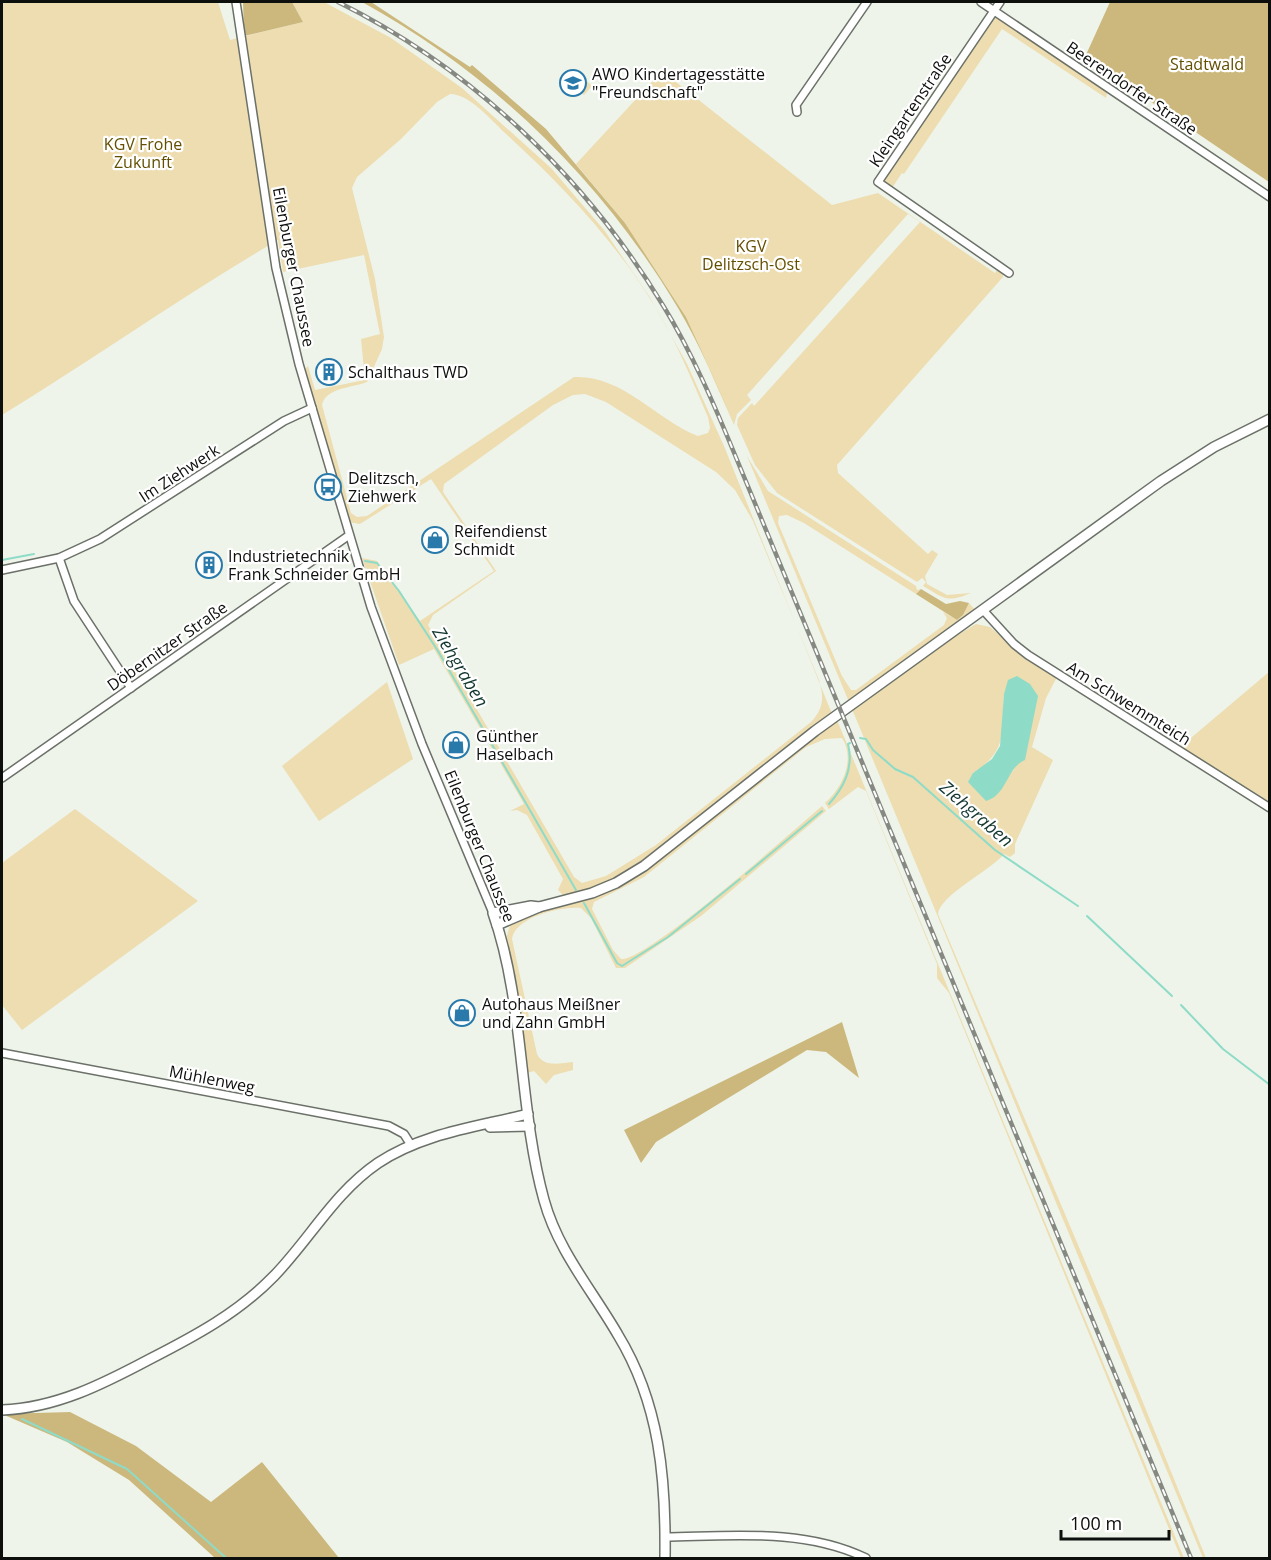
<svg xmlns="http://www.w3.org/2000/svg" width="1271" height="1560" font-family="'Open Sans',sans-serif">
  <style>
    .green { fill: #edddb0; fill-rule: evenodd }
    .forest { fill: #ccb87c }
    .water { fill: #8edbc8 }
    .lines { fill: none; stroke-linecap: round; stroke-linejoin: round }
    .stream { stroke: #8edbc8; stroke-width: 2 }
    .minor-casing { stroke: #6b7168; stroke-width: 10 }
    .major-casing { stroke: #6b7168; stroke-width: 12 }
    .minor { stroke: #fff; stroke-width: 7 }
    .major { stroke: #fff; stroke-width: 9 }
    .rail-casing { stroke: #858982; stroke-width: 4.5 }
    .rail { stroke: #fff; stroke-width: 2; stroke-dasharray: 7; stroke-linecap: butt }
    .labels { text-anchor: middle; stroke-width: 4.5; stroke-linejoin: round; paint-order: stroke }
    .park-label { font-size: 16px; fill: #634f00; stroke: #fff }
    .poi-label { font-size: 16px; fill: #0d0f0c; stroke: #fff; text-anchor: start }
    .street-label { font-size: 16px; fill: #0d0f0c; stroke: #fff }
    .water-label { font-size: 18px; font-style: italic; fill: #133830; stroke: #fff }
  </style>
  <rect width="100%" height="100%" fill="#eef4ea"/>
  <g class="green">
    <path d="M2 2H218L230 40 303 22 292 2H324L391 38 462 88 551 168 604 230 649 296 687 364 724 446 832 714 638 865 596 888 563 895 558 890 563 879 527 815 517 810 510 811 524 804 434 649 399 665 362 558 377 561 420 621 494 571 431 479 360 524 349 522 305 369 308 366 315 390 365 380 361 339 380 334 364 255 283 272 278 240C184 295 95 358 2 415ZM450 94C470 94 491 120 505 133 566 189 626 252 666 326 682 355 695 387 708 417L710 428 708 433 698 436C655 419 623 375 574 377L367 516 357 517 351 513 322 405C326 387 353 388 367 382L382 349 384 337 375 279 352 188 357 177 401 139 437 102ZM585 394 606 402 716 472 735 490 753 521 819 680C824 697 824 708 811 722L656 845 606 876 582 883 574 877 428 625 433 615 496 571 443 492 444 484 553 405 573 395Z"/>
    <polygon points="994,10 1108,88 1106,98 1002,29 904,174 902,173 890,191 878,182"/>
    <path d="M662 71 832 205 878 193 995 273 998 268 1002 271 1003 277 837 465 838 473 928 554 932 550 938 554 925 576 927 584 947 595 971 593C947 603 945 599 923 586L926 582 922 578 917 582 777 493 755 465 737 425 738 418 752 403 754 406 920 222 908 214 747 395 751 400 737 414 734 425 686 317 625 223 576 164Z"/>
    <polygon points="577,72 592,86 584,95 569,82"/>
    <polygon points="747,456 768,491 916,586 917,590 921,589 916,594 804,523 787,515 779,516 778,523 842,676 851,690 856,690 944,625 947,618 943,612 957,620 963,615 969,603 975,610 849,702"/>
    <path d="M976 624 990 627 1026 658 1057 677 1046 698 1032 747 1053 760 1015 844V853L1010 857 1004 854C991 870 939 896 938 914L1106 1311 1206 1558H1203L852 709 941 645ZM1004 694 1017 763 1013 771 973 773C1009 750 1001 732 1004 694Z"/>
    <polygon points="1269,672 1269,805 1179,748"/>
    <polygon points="387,682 413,759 319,821 282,766"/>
    <path d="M837 720 1184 1558H1181L949 993 937 978V964L866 791 858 787 829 809 825 803C842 788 856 760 842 738L825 739 806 747 644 877 594 902 592 909 613 950 621 959C646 962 794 830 822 806L826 811 701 916 625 968H616L591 918 581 908C561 906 515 917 512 939L537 1054C544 1068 560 1063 573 1062V1070L554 1075 546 1084 534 1071 527 1073 506 939 510 925 534 913 601 894Z"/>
    <polygon points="75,809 198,901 22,1030 2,1005 2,863"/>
  </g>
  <g class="forest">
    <polygon points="243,2 292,2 303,22 244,36"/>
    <path d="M362 2H371L470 67 472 65 546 129 625 223 686 317 730 414C714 378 698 342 678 308 601 179 493 74 362 2Z"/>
    <polygon points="1110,2 1269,2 1269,182 1085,57"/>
    <polygon points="921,589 946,604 960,601 969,603 963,615 957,620 916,594"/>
    <polygon points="842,1022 859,1078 826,1052 807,1050 656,1142 641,1163 624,1130"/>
    <polygon points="70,1412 136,1446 211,1502 262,1462 339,1558 215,1558 129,1480 67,1442 2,1414"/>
  </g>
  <path class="water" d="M1017 676 1030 684 1038 696 1025 760C1006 768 1008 794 986 801L968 782 973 773 992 759 1000 746 1004 694 1008 680Z"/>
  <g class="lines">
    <g class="stream">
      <polyline points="332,555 344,558"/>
      <polyline points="2,560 34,554"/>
      <polyline points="365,561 377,563 399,591 438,651 576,890"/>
      <polyline points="860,738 866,739 873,750 895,769 913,777 995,850 1078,906"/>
      <path d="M829 804C844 787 854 768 848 744L850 743"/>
      <polyline points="746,874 822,811"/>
      <polyline points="584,903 617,963 622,966 668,937 740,879"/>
      <polyline points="1087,916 1172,996"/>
      <polyline points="1181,1005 1223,1049 1270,1085"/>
      <polyline points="22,1419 127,1469 226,1558"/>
    </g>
    <defs>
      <g id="minor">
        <polyline points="236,2 276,268 299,364 371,607 422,744 493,913"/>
        <polyline points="981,2 1270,197"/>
        <polyline points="1000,2 878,182 1009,273"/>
        <polyline points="797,112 796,105 867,2"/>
        <polyline points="59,558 74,601 131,688"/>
        <polyline points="2,570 59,558 100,539 284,421 312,408"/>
        <polyline points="983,610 1014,644 1028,655 1270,808"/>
        <polyline points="2,778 348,536"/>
        <polyline points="2,1053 389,1126 404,1134 411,1145"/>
        <path d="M665 1537C732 1536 804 1528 866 1558"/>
      </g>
      <g id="major">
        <path d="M539 907 531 906 493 913C525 1004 518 1106 544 1200 558 1251 592 1290 618 1335 660 1404 666 1479 665 1558"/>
        <polyline points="497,925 539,907 592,893 616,883 644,866 815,731 1161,481 1214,447 1270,419"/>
        <polyline points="490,1127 530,1126"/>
        <path d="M2 1410C56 1408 103 1384 150 1359 195 1336 238 1313 274 1276 310 1239 334 1193 378 1163 423 1133 477 1127 528 1114"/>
      </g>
    </defs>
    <use href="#minor" class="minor-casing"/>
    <use href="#major" class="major-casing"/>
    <use href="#minor" class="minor"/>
    <use href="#major" class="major"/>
    <defs>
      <path id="rail" d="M338 2C473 69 586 178 664 307 692 353 714 404 735 455L1191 1558"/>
    </defs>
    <use href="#rail" class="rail-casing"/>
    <use href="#rail" class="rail"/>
  </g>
  <defs>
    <symbol id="school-ring" viewBox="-11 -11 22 22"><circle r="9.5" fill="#fff" stroke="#297aab" stroke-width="1.5"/><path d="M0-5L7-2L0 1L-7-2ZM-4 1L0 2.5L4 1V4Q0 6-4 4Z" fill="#297aab"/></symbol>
    <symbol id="building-ring" viewBox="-11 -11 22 22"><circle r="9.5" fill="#fff" stroke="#297aab" stroke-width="1.5"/><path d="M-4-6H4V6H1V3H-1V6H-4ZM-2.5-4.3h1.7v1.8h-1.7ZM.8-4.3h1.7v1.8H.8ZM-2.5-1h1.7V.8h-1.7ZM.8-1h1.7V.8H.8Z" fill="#297aab"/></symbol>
    <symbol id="bus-ring" viewBox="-11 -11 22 22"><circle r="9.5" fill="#fff" stroke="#297aab" stroke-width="1.5"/><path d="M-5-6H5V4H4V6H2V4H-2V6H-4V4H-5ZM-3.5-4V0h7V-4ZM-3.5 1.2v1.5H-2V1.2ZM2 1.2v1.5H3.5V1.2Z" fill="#297aab"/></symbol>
    <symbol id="shop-ring" viewBox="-11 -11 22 22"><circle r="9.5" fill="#fff" stroke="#297aab" stroke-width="1.5"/><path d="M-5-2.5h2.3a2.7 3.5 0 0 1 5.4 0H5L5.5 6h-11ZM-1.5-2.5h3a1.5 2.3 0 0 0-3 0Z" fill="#297aab"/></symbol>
  </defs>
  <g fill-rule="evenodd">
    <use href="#school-ring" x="558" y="68" width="30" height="30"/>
    <use href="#building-ring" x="314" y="357" width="30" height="30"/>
    <use href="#bus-ring" x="313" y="472" width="30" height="30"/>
    <use href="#shop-ring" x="420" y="525" width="30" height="30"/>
    <use href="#building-ring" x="194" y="550" width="30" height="30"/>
    <use href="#shop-ring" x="441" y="730" width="30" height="30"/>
    <use href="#shop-ring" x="447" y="998" width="30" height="30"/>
  </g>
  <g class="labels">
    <g class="park-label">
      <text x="1207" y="70">Stadtwald</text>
      <text x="143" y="150">KGV Frohe<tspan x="143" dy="18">Zukunft</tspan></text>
      <text x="751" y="252">KGV<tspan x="751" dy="18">Delitzsch-Ost</tspan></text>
    </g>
    <g class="poi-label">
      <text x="592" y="80">AWO Kindertagesstätte<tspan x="592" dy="18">"Freundschaft"</tspan></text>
      <text x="348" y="378">Schalthaus TWD</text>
      <text x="348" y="484">Delitzsch,<tspan x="348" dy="18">Ziehwerk</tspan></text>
      <text x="454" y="537">Reifendienst<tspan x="454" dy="18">Schmidt</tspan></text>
      <text x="228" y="562">Industrietechnik<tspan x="228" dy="18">Frank Schneider GmbH</tspan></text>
      <text x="476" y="742">Günther<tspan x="476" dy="18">Haselbach</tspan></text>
      <text x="482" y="1010">Autohaus Meißner<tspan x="482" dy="18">und Zahn GmbH</tspan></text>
    </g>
    <g class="street-label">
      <text transform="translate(1132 88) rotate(34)" y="6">Beerendorfer Straße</text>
      <text transform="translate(910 110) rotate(-56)" y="6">Kleingartenstraße</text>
      <text transform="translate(294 267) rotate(79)" y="6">Eilenburger Chaussee</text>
      <text transform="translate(179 473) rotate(-33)" y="6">Im Ziehwerk</text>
      <text transform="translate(167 646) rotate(-35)" y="6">Döbernitzer Straße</text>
      <text transform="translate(1129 703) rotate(32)" y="6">Am Schwemmteich</text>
      <text transform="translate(480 846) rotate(68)" y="6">Eilenburger Chaussee</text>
      <text transform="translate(212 1079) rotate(11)" y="6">Mühlenweg</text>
    </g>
    <g class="water-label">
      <text transform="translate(460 667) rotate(59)" y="6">Ziehgraben</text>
      <text transform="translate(976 814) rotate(41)" y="6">Ziehgraben</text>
    </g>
  </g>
  <rect width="1271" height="1560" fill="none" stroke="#0d0f0c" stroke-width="6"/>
  <path d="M1061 1530v9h108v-9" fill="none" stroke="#0d0f0c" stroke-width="3"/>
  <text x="1070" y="1530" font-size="18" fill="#0d0f0c" stroke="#ffffff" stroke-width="4.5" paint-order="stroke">100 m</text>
</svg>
